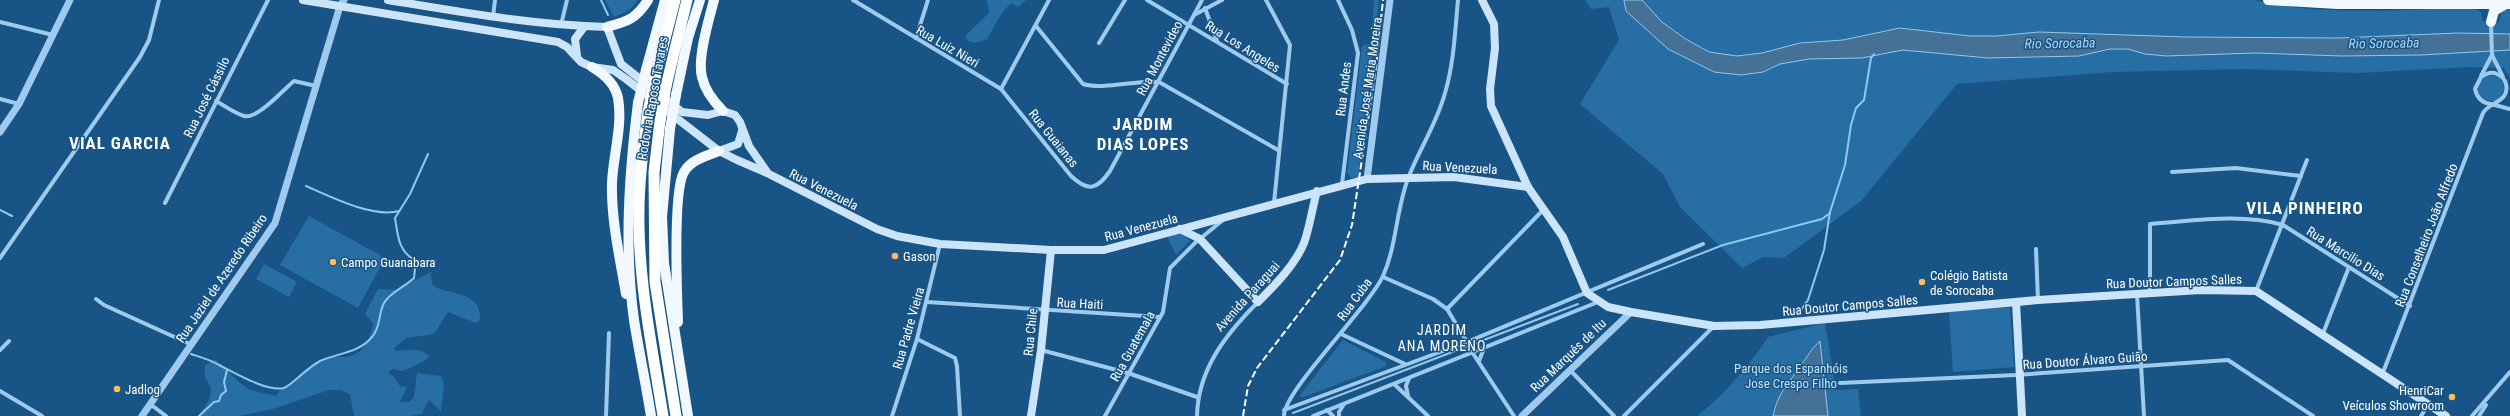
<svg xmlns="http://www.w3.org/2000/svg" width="2510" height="416" font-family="'Roboto Condensed',sans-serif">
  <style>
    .green { fill: #276ea4 }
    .water { fill: #447195; stroke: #91c8ef }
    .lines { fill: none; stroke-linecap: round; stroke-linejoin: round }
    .stream { stroke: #91c8ef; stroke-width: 2 }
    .minor { stroke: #9ecbed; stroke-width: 4 }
    .tertiary { stroke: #9ecbed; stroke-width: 7 }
    .secondary { stroke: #cbe4f9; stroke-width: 8 }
    .trunk { stroke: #f2f8ff; stroke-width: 10 }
    .motorway { stroke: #fff; stroke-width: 11 }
    .rail { stroke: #fff; stroke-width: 2; stroke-dasharray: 7 3; stroke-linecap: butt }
    .trunk-bridge { stroke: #f2f8ff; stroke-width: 10 }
    .motorway-bridge { stroke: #fff; stroke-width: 11 }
    .poi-dot { fill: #ffbc5a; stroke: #185586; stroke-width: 1.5 }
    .labels { text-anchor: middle; stroke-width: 3; stroke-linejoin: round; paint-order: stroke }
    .street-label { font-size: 13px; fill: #fff; stroke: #185586 }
    .poi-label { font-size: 13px; fill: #fff; stroke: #185586; text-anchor: start }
    .park-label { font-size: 13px; fill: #c4e2f9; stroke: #185586 }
    .water-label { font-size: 14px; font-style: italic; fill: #aad5f4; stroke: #185586 }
    .neighbourhood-label { font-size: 14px; letter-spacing: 1px; fill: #fff; stroke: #185586 }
    .district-label { font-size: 17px; font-weight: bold; letter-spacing: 1px; fill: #fff; stroke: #185586 }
  </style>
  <rect width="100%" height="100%" fill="#185586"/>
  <g class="green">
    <polygon points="605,0 638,0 628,11 614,17"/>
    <path d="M987 0H1026L1018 7 1011 3C999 14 995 26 987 39L975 43 968 41 965 36 989 13Z"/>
    <polygon points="1374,0 1379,0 1358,178 1351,178 1347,173 1362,46 1371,43"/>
    <path d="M1585 0H2254C2322 17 2404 9 2473 8L2481 12 2483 21 2499 22 2502 11 2510 8V78L2504 68 2470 67 2357 73 2244 69 2113 72 1957 84 1861 201 1784 258 1763 257 1742 268 1680 207 1663 174 1580 104 1619 40 1609 7 1591 9Z"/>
    <circle cx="2491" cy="88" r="13"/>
    <polygon points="309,216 385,258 358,308 280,265"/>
    <polygon points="1183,233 1190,241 1176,255 1167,236"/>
    <polygon points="264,264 297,282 289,297 256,279"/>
    <path d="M431 272 432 285C446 296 482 289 480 320L476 323 448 312 434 334 406 338 394 348 396 351C407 350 421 347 429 356 424 363 411 367 403 371L392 369 388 373 393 376 400 386 407 387 400 402H409L414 397 417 373 441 376 444 384 441 411 429 400 422 414 410 416H354L350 394 341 390H329L273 409 238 416H199L210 398 211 387 205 378V365L215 360C228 369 235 381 249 389 254 392 269 394 276 396 280 387 288 387 295 382 298 380 299 375 302 372 308 367 317 363 324 360 331 356 336 357 344 357 363 356 371 339 373 323L365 314 378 289 396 290Z"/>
    <polygon points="2010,307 2014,367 1953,372 1949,312"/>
    <path d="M1825 323 1836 390 1858 389 1861 416H1697C1722 397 1751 364 1768 337Z"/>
    <polygon points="1343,340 1386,362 1386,366 1301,398 1300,395"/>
  </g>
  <g class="water">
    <polygon points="1624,0 1642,0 1662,22 1684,38 1709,52 1737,56 1762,53 1800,43 1843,40 1900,28 1970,36 1996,36 2039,32 2185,37 2338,38 2458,33 2510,34 2510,50 2421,55 2342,56 2255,53 2166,56 2145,54 2128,49 2110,49 2079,56 1988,58 1903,50 1862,58 1809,59 1780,64 1763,72 1741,75 1714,72 1668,49 1626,11"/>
    <path d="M1820 341 1828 416H1773C1777 394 1789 383 1801 365 1808 356 1811 349 1820 341Z"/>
  </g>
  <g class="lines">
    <g class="stream">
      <polyline points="601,0 608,15"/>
      <path d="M306 186C331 197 373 218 399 211"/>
      <polyline points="0,210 12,216"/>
      <polyline points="1608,290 1723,245 1822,219 1830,213"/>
      <polyline points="1798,314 1808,300 1824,250 1830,212 1845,165 1851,125 1856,108 1864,100 1871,58 1874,54"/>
      <path d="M191 354C200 357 211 360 219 365 235 373 267 392 284 388 291 386 309 366 320 361 338 353 359 353 372 337 381 327 378 314 384 303 389 293 406 286 414 278L415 269 413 259C398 250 398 235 395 218L410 194 428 154"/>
      <polyline points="1293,413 1578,304"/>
      <polyline points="199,416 214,402 219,401 221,395 226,391 224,382 227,370"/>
    </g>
    <g class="minor">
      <path d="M853 0 1001 89 1071 176C1088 192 1097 190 1110 171L1202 0"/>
      <polyline points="1147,0 1287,84"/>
      <polyline points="1266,0 1290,45 1274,203"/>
      <polyline points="1338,0 1352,30 1358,53 1342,184"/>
      <polyline points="1205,8 1217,41"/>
      <polyline points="1194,15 1222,0"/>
      <polyline points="493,17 495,0"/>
      <polyline points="0,22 53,35"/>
      <polyline points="2491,23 2492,55 2503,77"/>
      <polyline points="561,25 567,0"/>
      <path d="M1036 26 1083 84C1104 90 1135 80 1159 82L1278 150"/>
      <polyline points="916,38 928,0"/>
      <polyline points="1099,43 1125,0"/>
      <polyline points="2481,76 2492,55"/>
      <polyline points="1001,89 1049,0"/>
      <polyline points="0,99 19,104"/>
      <path d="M216 101C225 106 234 113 244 116 257 120 284 89 294 81L316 86"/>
      <polyline points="2172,172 2236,168 2301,176"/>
      <polyline points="165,203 268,0"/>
      <polyline points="2036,249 2038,300"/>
      <polyline points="0,258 140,57 149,40 159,0"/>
      <polyline points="1383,277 1433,299 1447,309 1467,342"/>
      <polyline points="2256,291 2307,160"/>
      <path d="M2150 293V224C2194 221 2240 213 2283 225L2410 306"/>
      <polyline points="2137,294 2144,416"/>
      <polyline points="96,299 104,305 192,345"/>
      <polyline points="927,302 1160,317"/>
      <polyline points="1447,309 1544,209"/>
      <polyline points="1341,334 1405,364"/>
      <polyline points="2322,336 2349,267"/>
      <polyline points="917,339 955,358 957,366 960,416"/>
      <polyline points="0,350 9,341"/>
      <polyline points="1041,350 1128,373 1197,397"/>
      <polyline points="1472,352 1514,416"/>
      <polyline points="1479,361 1484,348"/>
      <polyline points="1570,370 1614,416"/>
      <path d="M2382 375 2483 113C2490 101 2510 102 2506 84 2505 79 2500 75 2495 73 2490 72 2485 74 2481 77L2475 89C2477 98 2482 103 2491 104L2510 109"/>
      <polyline points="1840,383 2016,375 2228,360 2313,416"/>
      <polyline points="1394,384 1428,416"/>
      <polyline points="0,391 42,416"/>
      <polyline points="1408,396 1406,386 1409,378"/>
      <polyline points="150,404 166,416"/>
      <polyline points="1284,410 1467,342 1703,244"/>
      <polyline points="1327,410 1333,416"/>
      <polyline points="606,416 609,333"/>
      <polyline points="892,416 917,339 940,244"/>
      <polyline points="1105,416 1163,312 1170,268 1196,242 1223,220"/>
      <path d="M1197 416C1198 369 1226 334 1258 302"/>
      <path d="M1284 416C1283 392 1368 308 1383 276 1397 245 1396 208 1409 176 1420 148 1437 123 1445 93 1454 63 1455 31 1458 0"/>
      <polyline points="1313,416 1598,302"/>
      <polyline points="1339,416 1339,412 1344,404"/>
      <polyline points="1624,416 1714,326"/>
      <polyline points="2421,416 2428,405"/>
      <polyline points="2472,416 2510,372"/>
      <polyline points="2479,416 2486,405"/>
    </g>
    <g class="tertiary">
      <polyline points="0,132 19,104 70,0"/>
      <polyline points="1367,179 1390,0"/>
      <polyline points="142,416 275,223 340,6 344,0"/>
      <polyline points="1522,416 1631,312"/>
    </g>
    <g class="secondary">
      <polyline points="303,0 558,42 567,47 581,62 592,67 613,70 626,79 719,151 737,160 767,173 877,229 897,236 940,244 1051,250 1104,250 1367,179 1454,177 1528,187"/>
      <path d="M388 0C461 12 533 25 607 27L621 64 682 112 708 115 723 111 735 115 740 122 749 146 767 172"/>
      <polyline points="1482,0 1494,24 1495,48 1490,89 1491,106 1528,187 1563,237 1587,293 1608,307 1631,312 1714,326 1760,325 2038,300 2201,290 2256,291 2446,416"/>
      <polyline points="577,56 575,39 584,27"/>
      <polyline points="719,151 738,144 742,131"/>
      <path d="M1180 229 1200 239 1258 302C1275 285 1295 265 1304 243 1310 226 1312 209 1317 191"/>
      <polyline points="2016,302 2022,416"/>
      <polyline points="1031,416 1041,350 1051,250"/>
    </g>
    <g class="trunk">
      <path d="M714 0C709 19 697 59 702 77 705 91 714 102 723 111"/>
      <polyline points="2268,0 2338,4 2510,4"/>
      <polyline points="2491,22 2494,11 2504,5"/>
      <path d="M607 27C628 21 636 19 648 0"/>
      <path d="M592 67C604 74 615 83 618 98 623 125 613 156 612 183 611 220 620 258 626 294"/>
      <polyline points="646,70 665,0"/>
      <polyline points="676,95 688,38 700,0"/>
      <path d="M638 103C629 175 624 247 634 320 639 352 646 384 651 416"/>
      <polyline points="670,129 662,217 664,263 688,416"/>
      <path d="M678 322C677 296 673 190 684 172 691 160 706 156 719 151"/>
    </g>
    <g class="motorway">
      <polyline points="655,77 675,0"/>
      <polyline points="666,86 687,0"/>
      <path d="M648 112C643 149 638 188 639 226 640 290 653 353 663 416"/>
      <polyline points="660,121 654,172 655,282 676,416"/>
    </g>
    <polyline class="rail" points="1243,416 1248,386 1257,368 1340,260 1352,225 1376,67 1383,0"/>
    <g class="trunk-bridge">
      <polyline points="638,103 646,70"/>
      <polyline points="670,129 676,95"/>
    </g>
    <g class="motorway-bridge">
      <polyline points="648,112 655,77"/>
      <polyline points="660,121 666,86"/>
    </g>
  </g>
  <g class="poi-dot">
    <circle cx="895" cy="256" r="4"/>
    <circle cx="333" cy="262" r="4"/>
    <circle cx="1922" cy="282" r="4"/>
    <circle cx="117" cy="389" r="4"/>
    <circle cx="2452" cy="397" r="4"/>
  </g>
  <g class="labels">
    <g class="street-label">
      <text transform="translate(948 46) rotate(30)" y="5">Rua Luiz Nieri</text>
      <text transform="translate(1243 46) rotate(32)" y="5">Rua Los Angeles</text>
      <text transform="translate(1159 58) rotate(-62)" y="5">Rua Montevideo</text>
      <text transform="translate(1367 88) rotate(-82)" y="5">Avenida José Maria Moreira</text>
      <text transform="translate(1343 89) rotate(-83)" y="5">Rua Andes</text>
      <text transform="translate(206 97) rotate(-64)" y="5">Rua José Cássilo</text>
      <text transform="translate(652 98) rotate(-80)" y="5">Rodovia Raposo Tavares</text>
      <text transform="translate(1054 138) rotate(51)" y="5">Rua Guaianas</text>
      <text transform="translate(1460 167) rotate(3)" y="5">Rua Venezuela</text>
      <text transform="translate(824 189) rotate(27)" y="5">Rua Venezuela</text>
      <text transform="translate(1141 227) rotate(-15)" y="5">Rua Venezuela</text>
      <text transform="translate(2426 235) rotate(-69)" y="5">Rua Conselheiro João Alfredo</text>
      <text transform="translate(2346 253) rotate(32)" y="5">Rua Marcilio Dias</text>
      <text transform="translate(221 278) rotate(-56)" y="5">Rua Jaziel de Azeredo Ribeiro</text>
      <text transform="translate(2174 281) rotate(-2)" y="5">Rua Doutor Campos Salles</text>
      <text transform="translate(1247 296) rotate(-48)" y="5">Avenida Paraguai</text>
      <text transform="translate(1354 299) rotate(-54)" y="5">Rua Cuba</text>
      <text transform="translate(1080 303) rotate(3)" y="5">Rua Haiti</text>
      <text transform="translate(1850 305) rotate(-5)" y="5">Rua Doutor Campos Salles</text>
      <text transform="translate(908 328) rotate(-74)" y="5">Rua Padre Vieira</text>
      <text transform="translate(1030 332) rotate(-84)" y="5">Rua Chile</text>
      <text transform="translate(1132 346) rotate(-61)" y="5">Rua Guatemala</text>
      <text transform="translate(1568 355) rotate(-44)" y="5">Rua Marquês de Itu</text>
      <text transform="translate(2085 360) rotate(-4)" y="5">Rua Doutor Álvaro Guião</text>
    </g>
    <g class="poi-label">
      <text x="903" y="261">Gason</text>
      <text x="341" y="267">Campo Guanabara</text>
      <text x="1930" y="280">Colégio Batista<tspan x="1930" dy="15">de Sorocaba</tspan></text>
      <text x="125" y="394">Jadlog</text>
      <text x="2444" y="395" text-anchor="end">HenriCar<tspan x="2444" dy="15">Veículos Showroom</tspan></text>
    </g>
    <g class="park-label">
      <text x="1791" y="373">Parque dos Espanhóis<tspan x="1791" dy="15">Jose Crespo Filho</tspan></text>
    </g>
    <g class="water-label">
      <text transform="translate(2060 43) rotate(-1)" y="5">Rio Sorocaba</text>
      <text transform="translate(2384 43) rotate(-1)" y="5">Rio Sorocaba</text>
    </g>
    <g class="neighbourhood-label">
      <text x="1442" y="335">JARDIM<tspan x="1442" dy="16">ANA MORENO</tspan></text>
    </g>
    <g class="district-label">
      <text x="1143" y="130">JARDIM<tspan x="1143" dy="20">DIAS LOPES</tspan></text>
      <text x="120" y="149">VIAL GARCIA</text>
      <text x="2305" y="214">VILA PINHEIRO</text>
    </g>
  </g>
</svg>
